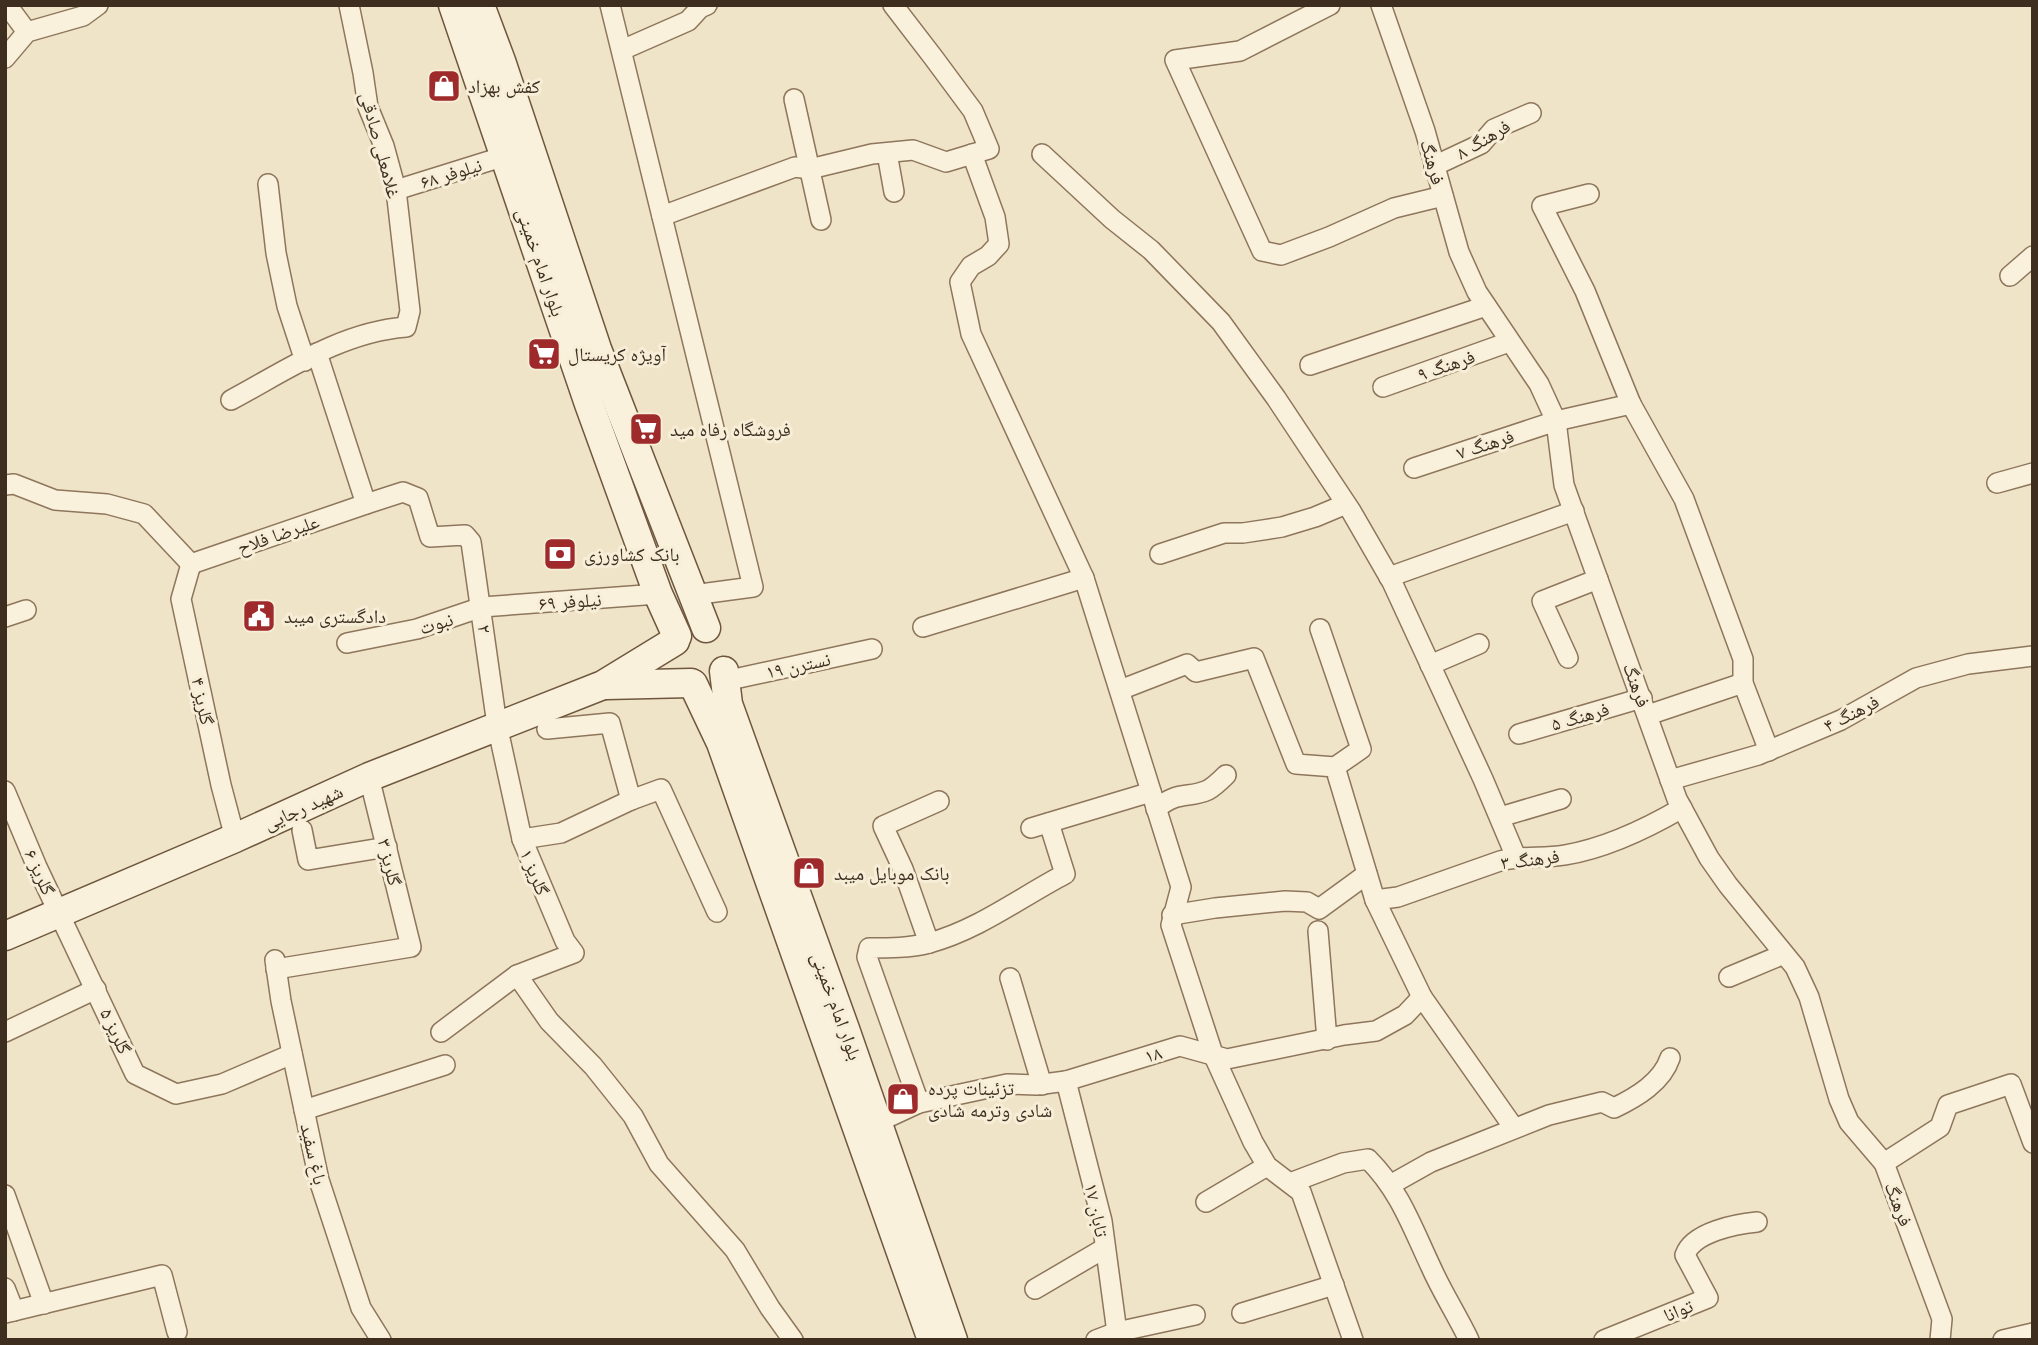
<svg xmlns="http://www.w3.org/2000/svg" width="2038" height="1345" font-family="Lora,'Noto Naskh Arabic',serif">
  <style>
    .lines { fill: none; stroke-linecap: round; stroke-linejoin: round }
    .street-casing { stroke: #8d765c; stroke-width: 22 }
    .secondary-casing { stroke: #6f573f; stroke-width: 31 }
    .street { stroke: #faf1dc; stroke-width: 19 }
    .secondary { stroke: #faf1dc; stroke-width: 28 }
    .labels { text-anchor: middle; stroke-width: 6; stroke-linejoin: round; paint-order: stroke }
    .poi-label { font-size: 19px; fill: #3d2e20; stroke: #f7eed8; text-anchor: start }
    .street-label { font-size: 19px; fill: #3d2e20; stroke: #f7eed8 }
  </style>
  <rect width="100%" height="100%" fill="#f0e4c8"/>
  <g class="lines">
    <defs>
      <g id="street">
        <polyline points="7,5 27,32"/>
        <polyline points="610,5 753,587 693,595"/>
        <polyline points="1330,5 1240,51 1175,60 1262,251 1281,255 1329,237 1394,208 1443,196"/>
        <polyline points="1381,5 1425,131 1459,252 1477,292 1539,384 1556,421 1564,485 1677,799 1709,858 1728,885 1795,967 1809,997 1839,1099 1849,1122 1884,1163 1942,1319 1940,1340"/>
        <polyline points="622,50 688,21 700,8 707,5"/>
        <polyline points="5,58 27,32 83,16 98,5"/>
        <polyline points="794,99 821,220"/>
        <polyline points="887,153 894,192"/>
        <polyline points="972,154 995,217 999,244 988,256 971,266 960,282 971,334 1084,578 1181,887 1171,925 1213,1054 1253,1142 1267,1166 1301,1192 1353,1340"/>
        <polyline points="1042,154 1112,219 1151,250 1221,322 1276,398 1351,511 1392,582 1483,779 1516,857"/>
        <polyline points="1434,166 1481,144 1494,129 1531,113"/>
        <polyline points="268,184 276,253 287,306 305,361"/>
        <polyline points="396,190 505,156"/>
        <polyline points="1589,194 1542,206 1585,291 1631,404"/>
        <polyline points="662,216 795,167 810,169 872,154 913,150 946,162 989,149 973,111 933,57 893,5"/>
        <polyline points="2010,276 2033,256"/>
        <polyline points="317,353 366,504 403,492 418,498 430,537 465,535 471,542 497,725 522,839 565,941 574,953 517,975 441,1032"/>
        <polyline points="1310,365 1486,306"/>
        <polyline points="1383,387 1509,342"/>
        <path d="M231 400C287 370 341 332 406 327L410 311 396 190 384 146 368 107 363 73 349 5"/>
        <polyline points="1414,468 1556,421 1631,404 1684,499 1743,659 1743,683 1769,751"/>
        <polyline points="1997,483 2033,473"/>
        <polyline points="5,485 14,484 55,500 107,504 144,514 191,564"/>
        <polyline points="1160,554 1224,533 1243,533 1282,527 1315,517 1346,504"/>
        <polyline points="191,564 181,599 221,785 235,838"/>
        <polyline points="191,564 366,504"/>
        <polyline points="1389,577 1574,511"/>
        <polyline points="5,617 26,610"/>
        <polyline points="923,627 1084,578"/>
        <polyline points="1320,629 1361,749 1335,767"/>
        <polyline points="347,643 417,629 482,607 658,594"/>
        <polyline points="1568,658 1542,601 1598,579"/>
        <polyline points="1430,665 1479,644"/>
        <polyline points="725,681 872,649"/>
        <polyline points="1120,690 1187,664 1196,672 1254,658 1296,764 1335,767 1375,900 1422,997 1514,1128"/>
        <polyline points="1648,715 1743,683"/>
        <polyline points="547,729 610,723 631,800"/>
        <polyline points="1519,734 1642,698"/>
        <polyline points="1670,780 1758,755 1841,720 1916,678 1968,664 2033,656"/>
        <polyline points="5,791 37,867 135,1074 176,1094 222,1084 292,1054"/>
        <path d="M1156 809C1178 790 1188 799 1208 790 1215 786 1221 780 1226 775"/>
        <polyline points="1500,817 1561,799"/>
        <polyline points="1031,828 1151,792"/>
        <polyline points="302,830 308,860 387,847"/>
        <polyline points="522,839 561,833 631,800 661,789 717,912"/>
        <path d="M1375 900 1398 897 1500 861C1522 855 1543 859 1565 855 1607 848 1646 829 1682 808"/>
        <polyline points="1172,915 1215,908 1285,901 1307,902 1319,909 1367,874"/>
        <polyline points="1318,931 1327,1040"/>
        <polyline points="929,943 903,869 883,826 939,801"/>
        <polyline points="275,960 281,1001 319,1180 361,1308 381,1340"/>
        <polyline points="276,969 411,947 369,777"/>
        <polyline points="517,975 549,1021 593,1066 633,1116 659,1164 735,1250 770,1308 793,1340"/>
        <polyline points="1729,977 1784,954"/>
        <polyline points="1010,978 1042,1085"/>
        <polyline points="5,1032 96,989"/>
        <polyline points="1066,1081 1102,1221 1118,1340"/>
        <path d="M919 1103 867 957 869 948C889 948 910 948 929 943 978 930 1021 897 1065 874L1049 823"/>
        <polyline points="304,1110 445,1065"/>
        <polyline points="878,1122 919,1103 1007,1084 1036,1085 1066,1081 1180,1046 1227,1059 1344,1035 1376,1031 1405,1015 1422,997"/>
        <polyline points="1884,1163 1940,1127 1948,1105 2011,1084 2033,1143"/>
        <path d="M1290 1183 1343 1163 1368 1159C1400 1191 1412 1227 1431 1267 1442 1292 1457 1315 1469 1340"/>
        <path d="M1390 1185 1431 1162 1549 1115 1602 1102 1614 1108C1637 1097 1662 1082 1670 1058"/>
        <polyline points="5,1195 44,1304"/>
        <polyline points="1206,1202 1267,1166"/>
        <polyline points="5,1288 14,1311"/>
        <polyline points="1035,1289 1105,1248"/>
        <polyline points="5,1313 162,1275 177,1332"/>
        <polyline points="1242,1313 1334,1285"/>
        <polyline points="1096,1340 1117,1332 1195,1315"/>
        <path d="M1604 1340 1708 1298 1685 1255C1693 1232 1736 1224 1757 1222"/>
        <polyline points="2003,1340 2033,1333"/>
      </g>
      <g id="secondary">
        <polyline points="453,5 589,404 658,594 677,636"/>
        <polyline points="480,5 501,61 597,349 706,628"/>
        <polyline points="724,671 728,704 845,1029 953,1340"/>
        <polyline points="693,684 721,743 932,1340"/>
        <polyline points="606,685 691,683"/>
        <polyline points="5,936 235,838 369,777 603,685 675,641"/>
      </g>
    </defs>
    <use href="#street" class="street-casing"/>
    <use href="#secondary" class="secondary-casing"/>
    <use href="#street" class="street"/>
    <use href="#secondary" class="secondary"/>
  </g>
  <defs>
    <symbol id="shop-square" viewBox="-11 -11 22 22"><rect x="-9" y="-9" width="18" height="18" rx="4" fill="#9e2a2b" stroke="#f7eed8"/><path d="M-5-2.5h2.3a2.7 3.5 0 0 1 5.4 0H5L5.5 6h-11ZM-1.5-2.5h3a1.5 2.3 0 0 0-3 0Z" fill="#fff"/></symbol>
    <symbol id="supermarket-square" viewBox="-11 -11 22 22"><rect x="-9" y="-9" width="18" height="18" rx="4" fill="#9e2a2b" stroke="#f7eed8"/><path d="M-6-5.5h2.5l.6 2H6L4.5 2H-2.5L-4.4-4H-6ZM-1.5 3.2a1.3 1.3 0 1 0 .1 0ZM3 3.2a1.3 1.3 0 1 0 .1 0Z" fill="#fff"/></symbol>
    <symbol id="bank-square" viewBox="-11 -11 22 22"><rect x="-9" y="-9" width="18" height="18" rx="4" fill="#9e2a2b" stroke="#f7eed8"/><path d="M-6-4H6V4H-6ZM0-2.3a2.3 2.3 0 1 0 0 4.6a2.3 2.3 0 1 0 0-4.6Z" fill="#fff"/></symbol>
    <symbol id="civic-square" viewBox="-11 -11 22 22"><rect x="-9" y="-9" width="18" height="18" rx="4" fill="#9e2a2b" stroke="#f7eed8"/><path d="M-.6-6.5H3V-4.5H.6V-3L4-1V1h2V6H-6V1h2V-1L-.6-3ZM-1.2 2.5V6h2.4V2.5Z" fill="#fff"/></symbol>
  </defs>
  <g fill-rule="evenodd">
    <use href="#shop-square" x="425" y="67" width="38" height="38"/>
    <use href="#supermarket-square" x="525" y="335" width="38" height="38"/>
    <use href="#supermarket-square" x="627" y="410" width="38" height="38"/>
    <use href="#bank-square" x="541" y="535" width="38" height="38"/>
    <use href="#civic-square" x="240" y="597" width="38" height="38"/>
    <use href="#shop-square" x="790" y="854" width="38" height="38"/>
    <use href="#shop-square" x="884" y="1080" width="38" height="38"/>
  </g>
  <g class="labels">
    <g class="poi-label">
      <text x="468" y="93">کفش بهزاد</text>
      <text x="568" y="361">آویژه کریستال</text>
      <text x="670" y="436">فروشگاه رفاه مید</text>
      <text x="584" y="561">بانک کشاورزی</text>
      <text x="284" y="623">دادگستری میبد</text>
      <text x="834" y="880">بانک موبایل میبد</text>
      <text x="928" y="1095">تزئینات پرده<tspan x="928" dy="22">شادی وترمه شادی</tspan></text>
    </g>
    <g class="street-label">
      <text transform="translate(1483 139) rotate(-31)" y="7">فرهنگ ۸</text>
      <text transform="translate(381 145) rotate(75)" y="7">غلامعلی صادقی</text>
      <text transform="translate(1433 162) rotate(74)" y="7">فرهنگ</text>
      <text transform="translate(451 173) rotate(-17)" y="7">نیلوفر ۶۸</text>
      <text transform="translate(541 262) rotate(71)" y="7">بلوار امام خمینی</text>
      <text transform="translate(1446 365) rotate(-19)" y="7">فرهنگ ۹</text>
      <text transform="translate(1485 444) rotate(-18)" y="7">فرهنگ ۷</text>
      <text transform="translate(278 534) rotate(-19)" y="7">علیرضا فلاح</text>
      <text transform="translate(570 601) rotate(-4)" y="7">نیلوفر ۶۹</text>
      <text transform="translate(436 623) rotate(-17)" y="7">نبوت</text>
      <text transform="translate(485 629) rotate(83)" y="7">۲</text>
      <text transform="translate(798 665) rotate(-12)" y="7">نسترن ۱۹</text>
      <text transform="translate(1637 685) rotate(70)" y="7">فرهنگ</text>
      <text transform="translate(203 701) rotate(78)" y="7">گلریز ۴</text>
      <text transform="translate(1851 713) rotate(-27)" y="7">فرهنگ ۴</text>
      <text transform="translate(1580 716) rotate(-16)" y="7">فرهنگ ۵</text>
      <text transform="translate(303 807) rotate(-24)" y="7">شهید رجایی</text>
      <text transform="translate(1530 859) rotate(-7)" y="7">فرهنگ ۳</text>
      <text transform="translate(390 862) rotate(76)" y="7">گلریز ۳</text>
      <text transform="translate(40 872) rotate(66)" y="7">گلریز ۶</text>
      <text transform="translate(535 872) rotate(68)" y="7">گلریز ۱</text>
      <text transform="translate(837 1006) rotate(70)" y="7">بلوار امام خمینی</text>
      <text transform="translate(116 1031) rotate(65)" y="7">گلریز ۵</text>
      <text transform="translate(1153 1054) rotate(-16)" y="7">۱۸</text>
      <text transform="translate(314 1154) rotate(77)" y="7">باغ سفید</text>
      <text transform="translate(1899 1204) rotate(69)" y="7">فرهنگ</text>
      <text transform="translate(1097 1210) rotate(78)" y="7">تابان ۱۷</text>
      <text transform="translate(1678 1310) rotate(-23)" y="7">توانا</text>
    </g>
  </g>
  <rect width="2038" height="1345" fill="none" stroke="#3d2e20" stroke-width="14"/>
</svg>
